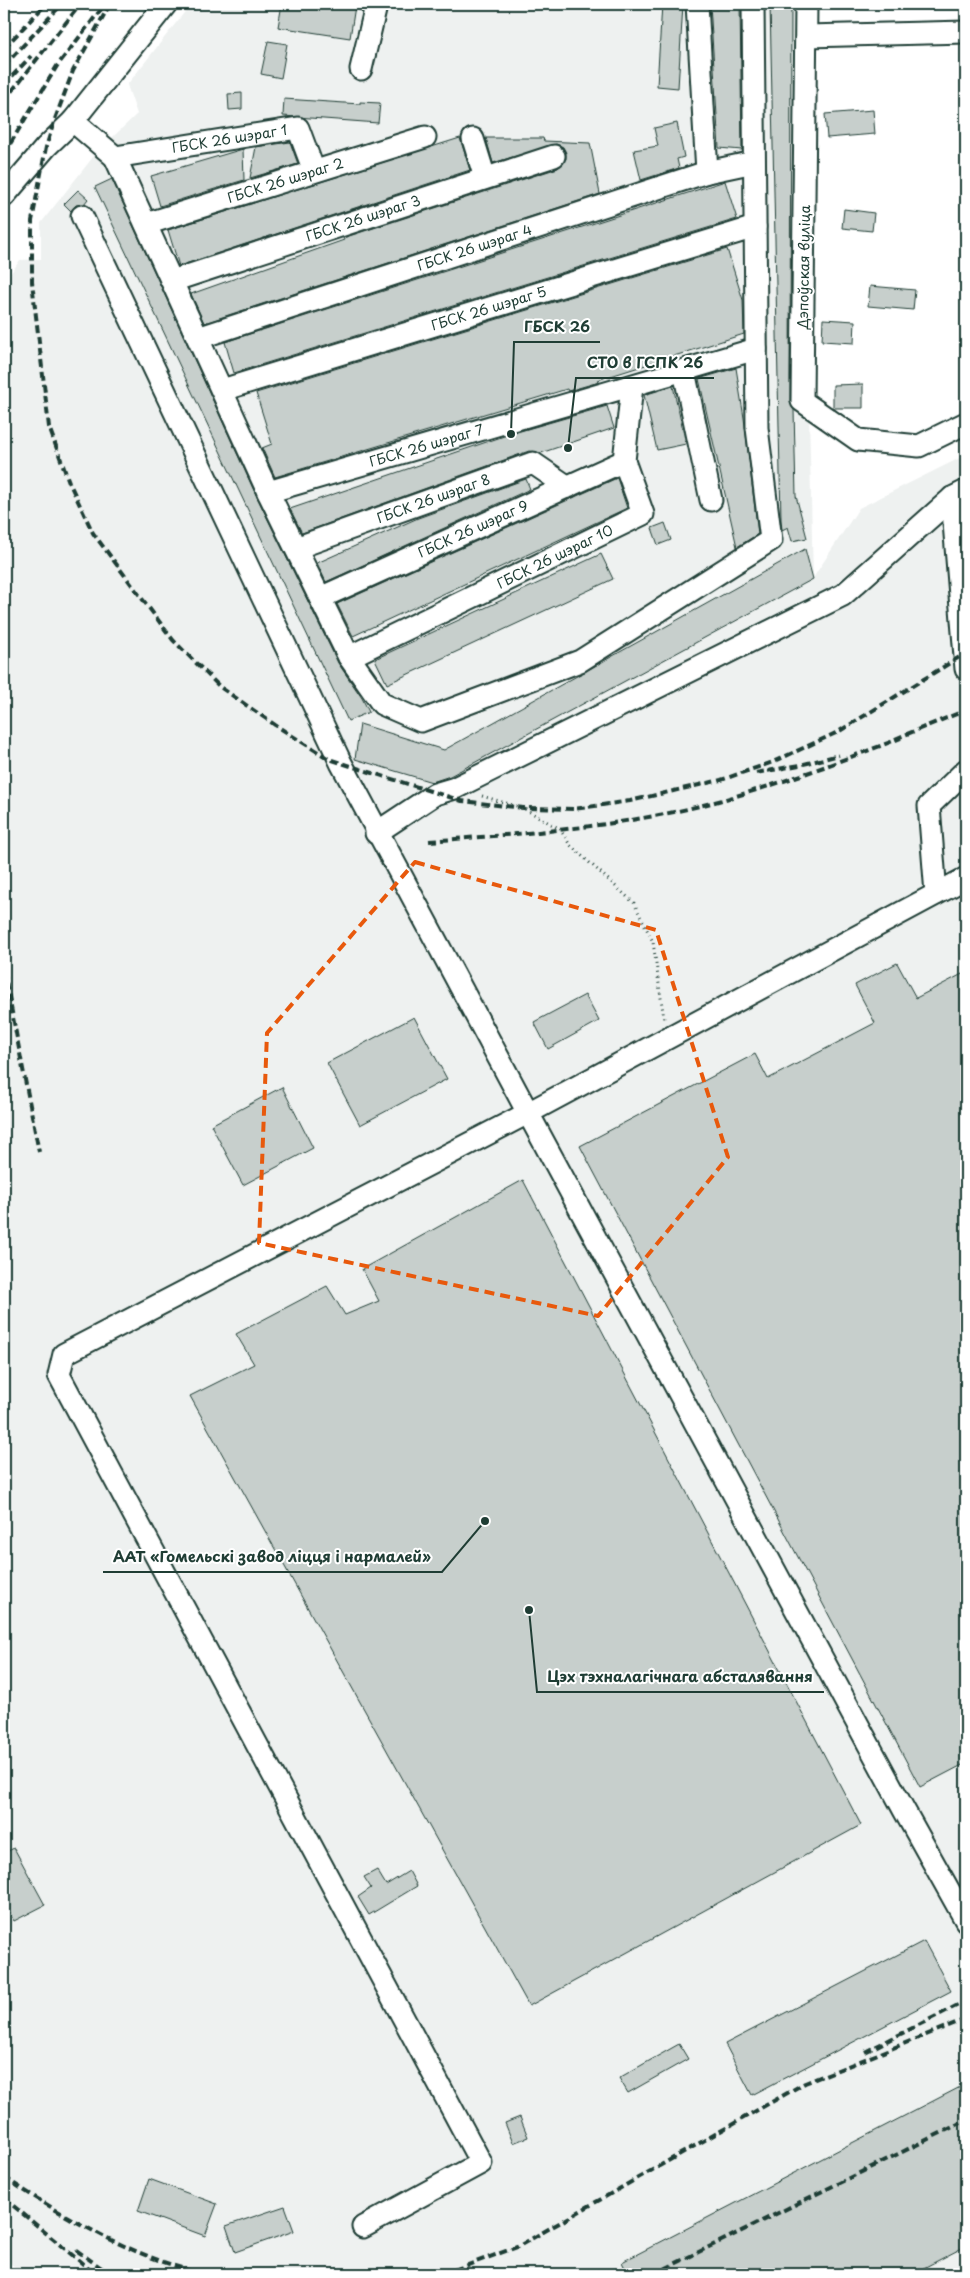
<svg xmlns="http://www.w3.org/2000/svg" width="970" height="2278" font-family="'Playpen Sans',sans-serif">
  <style>
    .built { fill: #eef1f0 }
    .building { fill: #c7cfcc; stroke: #1f3d34 }
    .lines { fill: none; stroke-linecap: round; stroke-linejoin: round }
    .minor-casing { stroke: #1f3d34; stroke-width: 25 }
    .path { stroke: #1f3d34; stroke-width: 3; stroke-dasharray: 1 4; stroke-linecap: butt }
    .minor { stroke: #fff; stroke-width: 21 }
    .rail { stroke: #1f3d34; stroke-width: 4; stroke-dasharray: 8 4; stroke-linecap: butt }
    .marked { fill: none; stroke: #e8590c; stroke-width: 4; stroke-dasharray: 10 6; stroke-linejoin: round }
    .labels { text-anchor: middle; stroke-width: 4; stroke-linejoin: round; paint-order: stroke }
    .street-label { font-size: 14px; fill: #1f3d34; stroke: #fff }
    .leader { fill: none; stroke: #1f3d34; stroke-width: 2 }
    .callout-dot { fill: #1f3d34; stroke: #fff; stroke-width: 2 }
    .callout-label { font-size: 15px; text-anchor: middle; font-weight: bold; fill: #1f3d34; stroke: #fff; stroke-width: 4; stroke-linejoin: round; paint-order: stroke }
  </style>
  <rect width="100%" height="100%" fill="#fff"/>
  <filter id="ink" filterUnits="userSpaceOnUse"><feTurbulence type="fractalNoise" baseFrequency=".02" numOctaves="2"/><feDisplacementMap in="SourceGraphic" scale="10" xChannelSelector="R" yChannelSelector="G"/><feConvolveMatrix kernelMatrix="1 2 1 2 8 2 1 2 1" color-interpolation-filters="sRGB"/></filter>
  <g filter="url(#ink)">
    <polygon class="built" points="191,4 799,4 813,578 859,508 966,455 966,2274 23,2274 4,2258 4,283 20,260 41,259 41,223 97,152 137,114 127,85"/>
    <g class="building">
      <polygon points="282,4 342,4 355,6 350,38 278,27"/>
      <polygon points="662,4 683,4 678,88 657,86"/>
      <polygon points="710,4 740,4 742,150 719,148"/>
      <polygon points="770,4 791,4 790,401 794,410 796,496 807,538 792,541 788,527 782,530 781,520"/>
      <polygon points="268,41 287,44 281,78 261,74"/>
      <polygon points="242,93 242,109 229,110 228,94"/>
      <polygon points="284,99 360,104 360,102 380,103 378,123 283,116"/>
      <polygon points="873,110 875,134 827,138 825,114"/>
      <polygon points="677,123 684,157 677,159 679,168 641,180 634,150 658,146 654,128"/>
      <polygon points="460,138 470,170 179,266 168,230"/>
      <polygon points="486,138 543,138 544,141 590,143 600,194 204,323 191,294 344,240 343,238 558,168 566,159 566,153 563,147 556,144 493,163"/>
      <polygon points="290,142 298,164 250,178 256,147"/>
      <polygon points="243,149 244,180 160,206 151,176"/>
      <polygon points="112,179 257,497 338,663 362,698 369,712 348,721 95,187"/>
      <polygon points="725,181 737,219 234,373 225,342"/>
      <polygon points="78,190 88,199 84,204 76,205 71,211 64,204"/>
      <polygon points="844,209 874,213 872,231 842,228"/>
      <polygon points="727,249 743,300 744,334 598,380 599,382 568,391 567,389 275,477 262,448 272,444 256,393"/>
      <polygon points="870,286 915,290 913,310 868,306"/>
      <polygon points="823,319 855,321 854,343 822,341"/>
      <polygon points="736,368 744,418 758,534 737,547 699,379"/>
      <polygon points="863,384 863,408 833,408 833,385"/>
      <polygon points="673,386 686,444 657,450 644,395"/>
      <polygon points="607,406 614,428 541,453 529,451 302,533 290,509 510,434"/>
      <polygon points="617,478 627,508 353,636 337,604"/>
      <polygon points="526,479 530,489 326,582 317,563 418,518"/>
      <polygon points="665,523 671,540 658,545 652,528"/>
      <polygon points="805,549 813,579 450,776 432,782 355,759 360,724 444,750"/>
      <polygon points="601,554 613,579 387,684 375,659"/>
      <polygon points="897,963 916,998 966,972 966,1763 920,1787 580,1146 755,1054 768,1079 875,1023 855,985"/>
      <polygon points="585,995 599,1021 548,1049 534,1022"/>
      <polygon points="414,1017 447,1079 360,1125 327,1063"/>
      <polygon points="282,1087 313,1148 243,1185 211,1125"/>
      <polygon points="523,1180 861,1825 529,2006 190,1396 254,1364 236,1334 327,1286 345,1315 379,1301 362,1269"/>
      <polygon points="14,1848 45,1905 14,1921 4,1903 4,1853"/>
      <polygon points="377,1870 386,1885 409,1871 417,1886 369,1915 358,1897 371,1888 364,1877"/>
      <polygon points="924,1941 951,1991 752,2095 725,2044"/>
      <polygon points="679,2044 688,2059 628,2093 619,2078"/>
      <polygon points="966,2084 966,2246 912,2274 628,2274 622,2262"/>
      <polygon points="520,2117 528,2137 513,2143 505,2123"/>
      <polygon points="149,2179 217,2204 205,2236 138,2211"/>
      <polygon points="285,2206 294,2231 235,2252 226,2226"/>
    </g>
    <g class="lines">
      <defs>
        <g id="minor">
          <polyline points="697,4 707,172"/>
          <polyline points="806,4 802,401 858,440 919,446 966,423"/>
          <polyline points="807,36 966,32"/>
          <polyline points="361,69 376,6 370,4"/>
          <polyline points="73,121 115,157 268,492 349,657 382,704 421,721 580,661 771,540 757,428 753,4"/>
          <polyline points="473,139 485,178"/>
          <path id="s1" d="M115 157 298 128 314 171"/>
          <polyline points="4,196 46,147 73,121 166,4"/>
          <polyline points="82,216 341,763 528,1113 64,1354 59,1375 481,2163 363,2227"/>
          <path id="s2" d="M146 224 425 137"/>
          <path id="s3" d="M172 281 554 156"/>
          <path id="s4" d="M198 338 707 172 754 162"/>
          <polyline points="684,371 711,500"/>
          <path id="s5" d="M222 390 755 227"/>
          <path id="s6" d="M268 492 756 349"/>
          <polyline points="952,498 966,669"/>
          <path id="s7" d="M296 548 533 463 568 487"/>
          <path id="s8" d="M320 598 624 461"/>
          <path id="s9" d="M349 657 643 514 624 461 632 386"/>
          <polyline points="376,833 435,794 455,788 843,595 952,498 966,491"/>
          <polyline points="966,878 528,1113 904,1810 966,1921"/>
          <polyline points="936,894 929,806 966,770"/>
        </g>
      </defs>
      <use href="#minor" class="minor-casing"/>
      <polyline class="path" points="482,796 523,808 560,829 570,845 634,903 653,942 664,1019"/>
      <use href="#minor" class="minor"/>
      <g class="rail">
        <polyline points="110,4 73,71 55,119 46,147 32,221 32,282 49,427 69,482 93,533 173,640 220,687 275,725 329,759 341,763 462,801 523,808 574,809 630,801 721,780 773,762 838,732 966,653"/>
        <polyline points="4,48 46,4"/>
        <polyline points="4,66 62,4"/>
        <polyline points="4,85 31,56"/>
        <polyline points="4,101 79,6"/>
        <polyline points="4,154 57,66 102,8"/>
        <polyline points="895,739 966,710"/>
        <polyline points="756,773 800,765 839,755"/>
        <path d="M429 841C506 835 583 830 659 815 742 799 822 768 901 738"/>
        <polyline points="4,971 39,1152"/>
        <polyline points="865,2052 966,2001"/>
        <path d="M4 2177C65 2218 130 2255 202 2274"/>
        <polyline points="4,2198 95,2274"/>
        <polyline points="76,2250 110,2274"/>
        <polyline points="443,2274 517,2247 805,2083 966,2019"/>
        <polyline points="654,2274 961,2123"/>
      </g>
    </g>
  </g>
  <path class="marked" d="M415 862 656 930 728 1157 598 1316 259 1243 267 1033Z"/>
  <g class="labels">
    <g class="street-label">
      <text dy="5" stroke="none"><textPath href="#s1" startOffset="116">ГБСК 26 шэраг 1</textPath></text>
      <text dy="5" stroke="none"><textPath href="#s2" startOffset="146">ГБСК 26 шэраг 2</textPath></text>
      <text dy="5" stroke="none"><textPath href="#s3" startOffset="201">ГБСК 26 шэраг 3</textPath></text>
      <text dy="5" stroke="none"><textPath href="#s4" startOffset="291">ГБСК 26 шэраг 4</textPath></text>
      <text transform="translate(804 267) rotate(-89)" y="5">Дэпоўская вуліца</text>
      <text dy="5" stroke="none"><textPath href="#s5" startOffset="279">ГБСК 26 шэраг 5</textPath></text>
      <text dy="5" stroke="none"><textPath href="#s6" startOffset="165">ГБСК 26 шэраг 7</textPath></text>
      <text dy="5" stroke="none"><textPath href="#s7" startOffset="146">ГБСК 26 шэраг 8</textPath></text>
      <text dy="5" stroke="none"><textPath href="#s8" startOffset="168">ГБСК 26 шэраг 9</textPath></text>
      <text dy="5" stroke="none"><textPath href="#s9" startOffset="229">ГБСК 26 шэраг 10</textPath></text>
    </g>
  </g>
  <path class="leader" d="M511 434L514 342H600M568 448L576 378H714M485 1521L442 1572H103M529 1610L537 1692H824"/>
  <g class="callout-dot">
    <circle cx="511" cy="434" r="5"/>
    <circle cx="568" cy="448" r="5"/>
    <circle cx="485" cy="1521" r="5"/>
    <circle cx="529" cy="1610" r="5"/>
  </g>
  <g class="callout-label">
    <text x="557" y="332">ГБСК 26</text>
    <text x="645" y="368">СТО в ГСПК 26</text>
    <text x="272" y="1562">ААТ «Гомельскі завод ліцця і нармалей»</text>
    <text x="680" y="1682">Цэх тэхналагічнага абсталявання</text>
  </g>
  <rect width="970" height="2278" fill="none" stroke="#fff" stroke-width="20"/>
  <rect x="10" y="10" width="950" height="2258" fill="none" stroke="#1f3d34" stroke-width="2" filter="url(#ink)"/>
</svg>
